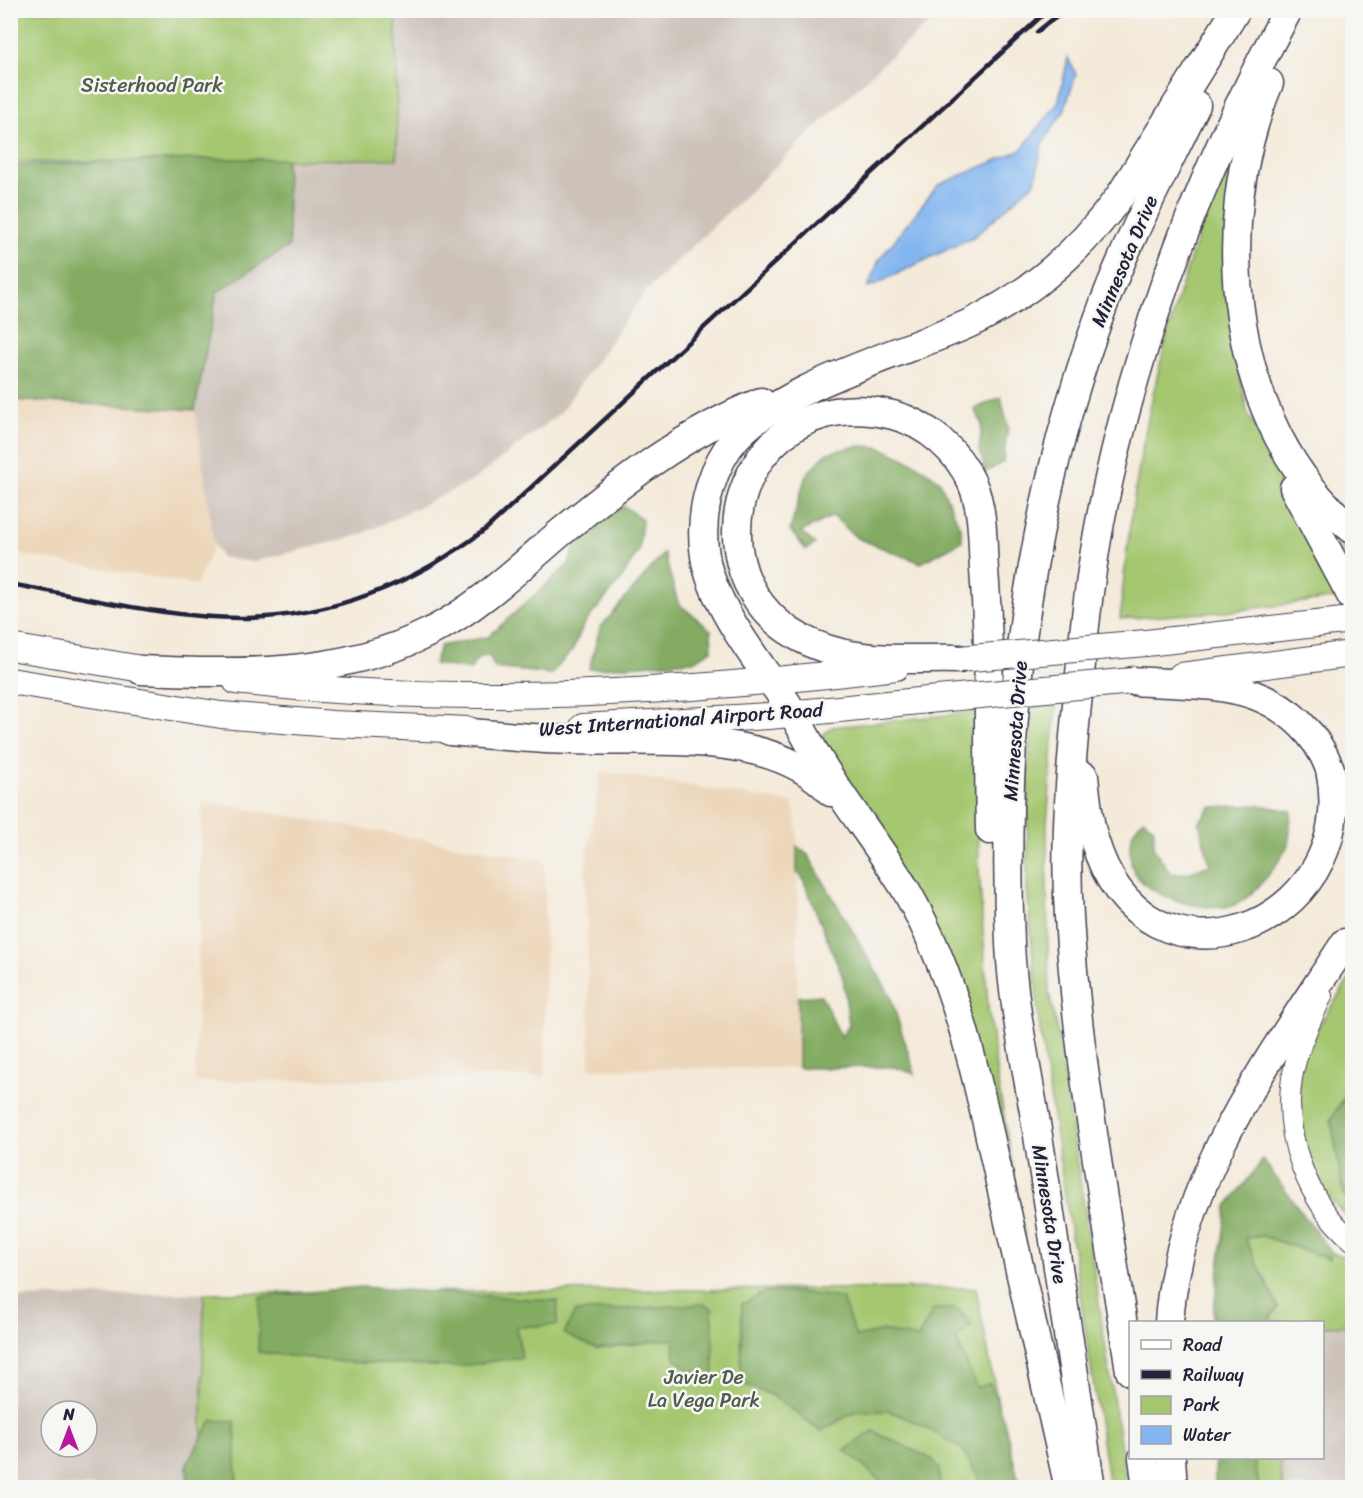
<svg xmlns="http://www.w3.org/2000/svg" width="1363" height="1498" font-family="Sriracha,sans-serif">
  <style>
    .built { fill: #edd7bb }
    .industrial { fill: #ccc2b9; fill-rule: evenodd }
    .green { fill: #a4c770; stroke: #637456; stroke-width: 1.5 }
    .forest { fill: #83ac62; stroke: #52674e; stroke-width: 1.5 }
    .water { fill: #82b6f0; stroke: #526c96; stroke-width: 1.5 }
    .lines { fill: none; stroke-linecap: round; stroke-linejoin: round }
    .minor-casing { stroke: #424053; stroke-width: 22 }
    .major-casing { stroke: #424053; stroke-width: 28 }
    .highway-casing { stroke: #424053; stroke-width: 31 }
    .minor { stroke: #fff; stroke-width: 20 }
    .major { stroke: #fff; stroke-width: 26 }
    .highway { stroke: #fff; stroke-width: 28 }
    .rail { stroke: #22223b; stroke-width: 4.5 }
    .major-bridge-casing { stroke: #424053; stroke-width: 28; stroke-linecap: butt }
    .major-bridge { stroke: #fff; stroke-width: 26 }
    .labels { text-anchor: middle; stroke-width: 5; stroke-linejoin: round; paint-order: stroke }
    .park-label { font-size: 20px; fill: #505c4e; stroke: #f6f6f2 }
    .street-label { font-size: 20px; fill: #22223b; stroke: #f6f6f2 }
  </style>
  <rect width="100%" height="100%" fill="#f6f6f2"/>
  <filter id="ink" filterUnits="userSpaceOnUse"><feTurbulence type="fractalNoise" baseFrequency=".0167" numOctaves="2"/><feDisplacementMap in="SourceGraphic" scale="12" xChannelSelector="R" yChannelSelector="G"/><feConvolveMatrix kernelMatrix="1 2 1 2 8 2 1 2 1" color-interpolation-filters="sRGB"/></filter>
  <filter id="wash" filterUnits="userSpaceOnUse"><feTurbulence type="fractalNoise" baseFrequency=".008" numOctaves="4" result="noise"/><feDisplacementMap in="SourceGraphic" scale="24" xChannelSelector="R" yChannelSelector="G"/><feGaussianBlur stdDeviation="1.35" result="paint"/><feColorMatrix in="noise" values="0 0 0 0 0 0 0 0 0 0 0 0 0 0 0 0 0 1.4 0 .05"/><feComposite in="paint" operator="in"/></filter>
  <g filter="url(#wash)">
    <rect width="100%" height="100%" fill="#f4eada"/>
    <g class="built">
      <polygon points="10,400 195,410 214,544 197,585 11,553"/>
      <polygon points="601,771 793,803 797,827 798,1068 590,1069 586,862"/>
      <polygon points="202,801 545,860 545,1076 195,1082"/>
    </g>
    <g class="industrial">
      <polygon points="396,11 943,11 883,63 646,291 560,413 472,481 360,535 252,562 221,557 214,544 195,410 217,292 289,246 286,159 397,159"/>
      <path d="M204 1293 201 1487H11L10 1298ZM51 1411H87V1447H51Z"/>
      <polygon points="1352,1318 1352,1487 1266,1487 1262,1458 1322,1458 1322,1322"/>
    </g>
    <g class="green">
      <polygon points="10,11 396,11 397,159 11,162"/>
      <path d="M1238 150 1234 340 1247 412 1308 528 1339 598 1232 611 1120 619C1131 486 1155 354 1201 228 1211 202 1226 176 1238 150Z"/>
      <polygon points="1321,514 1352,537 1352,572"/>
      <polygon points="1056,704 1047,824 1047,883 1049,993 1057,1030 1127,1487 1109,1487 1039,1023 1027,890 1028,771 1032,707"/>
      <polygon points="976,712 979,869 988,1007 998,1083 1043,1344 964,1008 817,740 832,727"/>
      <path d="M1352 975V1085L1331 1119 1344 1196 1352 1197V1221C1313 1188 1303 1149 1300 1099 1300 1089 1297 1075 1299 1066 1309 1034 1335 1003 1352 975Z"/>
      <polygon points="1263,1236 1329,1259 1331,1252 1352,1260 1352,1325 1323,1326 1322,1322 1268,1322 1278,1307 1245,1238"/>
      <polygon points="976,1288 1014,1487 201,1488 204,1293"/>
      <polygon points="1254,1458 1279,1458 1283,1487 1259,1487"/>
    </g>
    <g class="forest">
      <polygon points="200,159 286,159 289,246 217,292 195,410 11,400 11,165"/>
      <polygon points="1001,397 1008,427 1003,462 986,472 979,450 982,423 974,409"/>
      <polygon points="857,446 879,447 916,464 939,480 961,530 962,541 921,563 857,538 833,516 801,532 815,544 806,550 790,530 806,475 827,453"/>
      <polygon points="624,506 642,519 639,550 620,581 584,624 573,649 551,674 495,668 489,656 478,658 470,670 434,664 440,646 488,637 569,564 576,541 603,516"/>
      <polygon points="664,553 678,603 711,630 712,650 693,661 589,669 600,628"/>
      <path d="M1260 805 1291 811C1290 822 1291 837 1287 847 1278 865 1250 902 1231 906 1202 912 1146 898 1133 869 1130 864 1131 856 1130 851 1129 838 1134 827 1144 819L1154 829V849L1171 874 1187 873 1210 865 1199 823 1210 807Z"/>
      <polygon points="797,846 808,855 890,995 915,1074 895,1067 798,1068 798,997 821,995 841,1037 849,1025 843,978 802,877 797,873"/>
      <polygon points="1352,1085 1352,1197 1344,1196 1331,1119"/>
      <polygon points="1263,1160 1331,1252 1329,1259 1263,1236 1245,1238 1278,1307 1268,1322 1212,1322 1227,1206"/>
      <polygon points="361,1287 558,1301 557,1325 516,1327 522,1357 454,1367 342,1362 258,1352 260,1297"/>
      <polygon points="765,1292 797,1292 842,1298 856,1337 883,1331 918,1338 934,1309 958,1309 972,1325 956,1339 977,1388 990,1383 1004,1421 1020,1487 984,1487 962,1449 920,1424 889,1411 854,1412 821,1431 773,1396 741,1383 742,1304"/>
      <polygon points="703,1304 712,1308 714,1377 709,1384 675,1359 673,1339 597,1349 564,1334 575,1312"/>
      <polygon points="212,1420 235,1421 237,1487 188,1487 187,1463"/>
      <polygon points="873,1431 932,1459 939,1468 940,1487 887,1487 845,1450"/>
      <polygon points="1215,1458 1254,1458 1259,1487 1215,1487"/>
    </g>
    <polygon class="water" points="1068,58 1076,74 1064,111 1042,144 1035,182 975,236 868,288 879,260 938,185 1021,150 1058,103"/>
  </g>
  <g filter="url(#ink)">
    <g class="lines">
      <defs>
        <path id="minor" d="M1322 996C1310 1023 1297 1049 1292 1078 1283 1137 1307 1202 1352 1240"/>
        <g id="major">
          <polyline points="1146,643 1352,620"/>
          <polyline points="10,647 160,672"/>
          <polyline points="1181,676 1352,654"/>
          <polyline points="10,681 221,715 333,724 469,730"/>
          <path d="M236 681C460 707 673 694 896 667"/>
          <polyline points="583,727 769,716 948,698"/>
        </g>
        <g id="highway">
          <path d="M1269 83C1209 224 1228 428 1352 529"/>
          <polyline points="1294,488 1352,597"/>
          <path d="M959 659C921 658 879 662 841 653 669 613 727 374 893 415 927 424 958 451 972 483 984 511 982 541 984 570 991 656 988 743 990 830"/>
          <path d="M141 670C240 674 340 677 430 632 479 607 519 568 560 533 622 482 686 432 761 402"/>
          <path d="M450 731C491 735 532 739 573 740 652 743 773 728 831 792"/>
          <path d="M1084 776C1086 797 1088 819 1094 839 1144 1011 1363 928 1330 769 1317 734 1289 708 1254 695 1217 682 1172 684 1133 681"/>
          <path d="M1169 1322C1179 1178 1269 1060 1345 943"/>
          <path d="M1130 1371C1108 1221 1078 1069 1069 917 1064 840 1071 762 1079 685 1084 629 1090 573 1101 517 1136 338 1201 170 1288 10"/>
          <polyline points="1143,1458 1147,1488"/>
          <polyline points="1171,1458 1173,1488"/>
          <path d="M1069 1488C1046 1386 1023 1284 1000 1182 978 1082 958 981 907 892 881 848 848 808 822 765 809 744 799 722 786 702 758 662 712 604 705 556 699 520 708 478 728 448 768 389 902 354 968 324 1030 295 1080 251 1120 196L1236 10"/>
          <path d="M1091 1488C1074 1372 1057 1257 1039 1142 1029 1077 1013 1010 1010 944 1001 727 1027 510 1103 306 1129 237 1164 172 1196 105"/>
        </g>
      </defs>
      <use href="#minor" class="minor-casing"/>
      <use href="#major" class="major-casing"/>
      <use href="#highway" class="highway-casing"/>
      <use href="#minor" class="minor"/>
      <use href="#major" class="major"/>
      <use href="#highway" class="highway"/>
      <g class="rail">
        <polyline points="1037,32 1064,10"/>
        <path d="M10 584C86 597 169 619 246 618 335 616 415 583 486 529L1048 10"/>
      </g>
      <defs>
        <g id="major-bridge">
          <polyline points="959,659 1146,643"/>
          <polyline points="948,698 1133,681"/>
        </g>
      </defs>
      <use href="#major-bridge" class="major-bridge-casing"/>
      <use href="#major-bridge" class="major-bridge"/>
    </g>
  </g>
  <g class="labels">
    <g class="park-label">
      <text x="152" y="92">Sisterhood Park</text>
      <text x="704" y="1384">Javier De<tspan x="704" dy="23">La Vega Park</tspan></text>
    </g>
    <g class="street-label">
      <text transform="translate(1124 261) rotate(-67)" y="7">Minnesota Drive</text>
      <text transform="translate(681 719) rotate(-4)" y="7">West International Airport Road</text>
      <text transform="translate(1015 731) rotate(-86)" y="7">Minnesota Drive</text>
      <text transform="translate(1050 1214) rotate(81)" y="7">Minnesota Drive</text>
    </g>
  </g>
  <rect width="1363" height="1498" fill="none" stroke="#f6f6f2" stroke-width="36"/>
  <rect x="1129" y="1321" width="195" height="138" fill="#f6f6f2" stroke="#a1a1a9" stroke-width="1.5"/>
  <rect x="1141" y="1340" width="30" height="9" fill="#ffffff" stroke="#a1a1a9" stroke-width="1.5"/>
  <text x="1183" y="1351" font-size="18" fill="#22223b">Road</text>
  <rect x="1141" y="1370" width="30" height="9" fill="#22223b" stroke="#a1a1a9" stroke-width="1.5"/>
  <text x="1183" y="1381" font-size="18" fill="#22223b">Railway</text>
  <rect x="1141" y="1396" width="30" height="18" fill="#a4c770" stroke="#a1a1a9" stroke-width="1.5"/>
  <text x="1183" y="1411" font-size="18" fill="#22223b">Park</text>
  <rect x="1141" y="1426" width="30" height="18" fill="#82b6f0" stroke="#a1a1a9" stroke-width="1.5"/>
  <text x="1183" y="1441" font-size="18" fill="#22223b">Water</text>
  <g transform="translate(69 1429)"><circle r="28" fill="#f6f6f2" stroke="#a1a1a9" stroke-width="1.5"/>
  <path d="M0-4.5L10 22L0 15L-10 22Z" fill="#b5179e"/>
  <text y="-9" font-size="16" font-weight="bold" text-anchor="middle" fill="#22223b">N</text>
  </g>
</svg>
